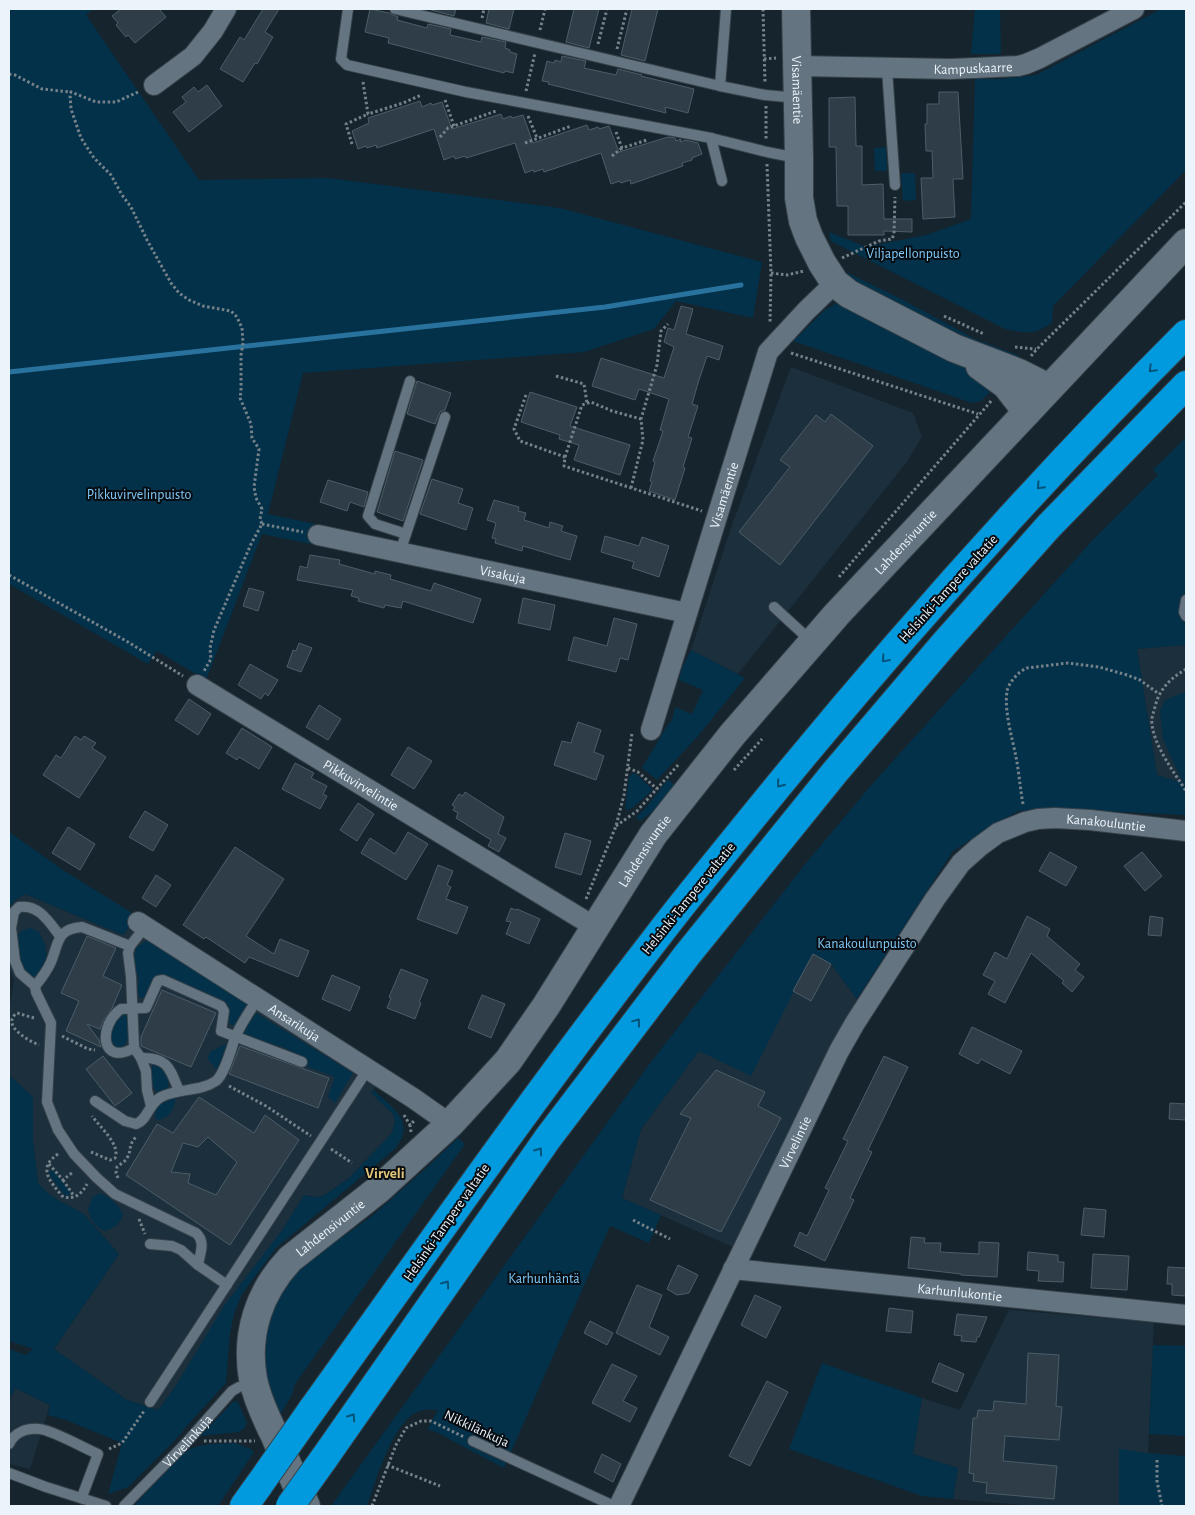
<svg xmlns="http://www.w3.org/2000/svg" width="1195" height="1515" font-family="'Alegreya Sans',sans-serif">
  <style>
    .built { fill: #1b2f3d }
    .green { fill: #033149 }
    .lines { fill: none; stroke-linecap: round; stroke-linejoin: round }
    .stream { stroke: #29729d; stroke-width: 5 }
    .building { fill: #2e3d48; stroke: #4d5d68; fill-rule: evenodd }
    .lane-casing { stroke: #354048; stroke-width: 12 }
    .street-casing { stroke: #354048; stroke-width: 22 }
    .secondary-casing { stroke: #354048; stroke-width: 30 }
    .highway-casing { stroke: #354048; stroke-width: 30 }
    .path { stroke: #76828a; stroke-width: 3; stroke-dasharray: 2.5 2.5; stroke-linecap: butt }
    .lane { stroke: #647480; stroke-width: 10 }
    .street { stroke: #647480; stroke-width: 20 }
    .secondary { stroke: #647480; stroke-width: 28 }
    .highway { stroke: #029ade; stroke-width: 28 }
    .highway-bridge-casing { stroke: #354048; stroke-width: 30; stroke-linecap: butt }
    .highway-bridge { stroke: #029ade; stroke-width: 28 }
    .oneway { stroke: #045378 }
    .labels { text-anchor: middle; stroke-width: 4; stroke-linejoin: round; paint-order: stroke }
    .street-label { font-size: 14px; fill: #ebf4fb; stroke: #070c11 }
    .park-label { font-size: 14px; fill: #80cbfc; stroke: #070c11 }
    .neighbourhood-label { font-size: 15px; font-weight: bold; fill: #e4c67b; stroke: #070c11 }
  </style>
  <rect width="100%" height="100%" fill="#16242e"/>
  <g class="built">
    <polygon points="791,367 913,413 922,437 906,463 738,674 691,650 732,525"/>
    <polygon points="1186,645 1186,784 1157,775 1137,649"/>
    <polygon points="25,894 123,935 137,916 387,1074 371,1093 393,1114 395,1121 392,1133 349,1178 323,1196 315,1197 304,1195 283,1229 159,1410 127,1400 54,1349 119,1254 84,1214 58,1200 45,1191 38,1183 33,1141 33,1097 9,1075 9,1011 14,981 9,966 9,909 14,901"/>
    <polygon points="813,954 831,964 857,999 733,1247 622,1198 641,1129 699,1051 793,991"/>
    <polygon points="1009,1310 1154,1322 1148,1453 1119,1450 1119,1506 1035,1506 953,1499 958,1468 913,1454 922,1398 960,1410"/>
    <polygon points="15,1388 50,1405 30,1469 9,1464 9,1399 12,1396"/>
  </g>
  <g class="green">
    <polygon points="9,9 93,9 86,15 199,180 328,178 560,208 762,262 753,318 676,301 654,329 584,352 303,373 268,514 315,524 311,544 262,534 206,680 157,651 148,664 9,584"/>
    <polygon points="975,9 1000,9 1001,54 971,54"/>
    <path d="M1161 9H1186V170L1053 306 1052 323C1032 336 1027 333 1005 329L831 241 829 232 866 247 926 235 971 219 975 79H1000L1036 75Z"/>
    <polygon points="886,147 887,171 875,171 874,148"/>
    <polygon points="901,173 915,173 916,200 903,201"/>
    <polygon points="836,267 903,300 975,339 1018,355 1020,360 896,312"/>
    <polygon points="845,299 904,329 984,379 991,391 981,401 972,403 793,341 825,310"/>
    <path d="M1186 437V645L1137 649 1157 775 1183 783 1163 739 1160 711 1165 700 1185 692 1186 689V815L1058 809 1019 811 1002 820 953 851 857 999 831 964 813 954 751 1076 699 1051 641 1129 622 1198 661 1215 649 1243 610 1226 504 1468 434 1431 427 1430 438 1410C431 1409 421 1409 415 1413 391 1427 376 1481 367 1506H331L648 1066 806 863 873 783 1092 541 1158 475 1153 470Z"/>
    <polygon points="691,650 745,678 698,736 657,780 642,768 665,729 672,720 675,707 692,714 703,690 679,680 682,668"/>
    <polygon points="633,773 636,774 653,790 632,808 627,810 625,809 629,777"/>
    <polygon points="668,779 677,787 663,803 640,821 636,817 645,809"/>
    <polygon points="9,832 66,872 137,916 123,935 25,894 14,901 9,909"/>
    <polygon points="31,928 39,932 45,944 47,959 43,970 32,978 21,968 16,940 18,935 23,930"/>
    <polygon points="147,940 250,1003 235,1025 232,1025 229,1022 229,1009 226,1003 162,975 157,975 146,996 143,998 140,998 137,992 139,981 134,961 134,954 136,948"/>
    <polygon points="125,1013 128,1014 131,1033 123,1048 115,1047 109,1038 116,1017"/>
    <path d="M256 1013 353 1073 335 1103 328 1097 335 1077 306 1066C302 1047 263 1043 246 1038L243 1035 242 1032Z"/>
    <polygon points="226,1044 230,1045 226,1060 216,1069 207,1058 211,1051"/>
    <path d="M153 1063 161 1064C165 1071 170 1079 168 1088L158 1093C149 1085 150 1074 153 1063Z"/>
    <path d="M9 1075 33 1097V1141L38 1183 45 1191 58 1200 84 1214 119 1254 54 1349 127 1400 158 1410 175 1387 224 1306 283 1229 304 1195 315 1197 323 1196 349 1178 392 1133 395 1121 393 1114 371 1093 373 1090C385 1101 408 1116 403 1134 402 1139 398 1144 396 1148L276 1248 242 1294 234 1314 230 1333 226 1383 193 1419 175 1440 128 1487 108 1494 122 1443 66 1420 48 1415 50 1405 15 1388 12 1396 9 1395V1349L26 1355 33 1349 9 1341Z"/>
    <path d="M173 1098H175C176 1108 168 1119 158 1120L156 1119C152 1107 164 1102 173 1098Z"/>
    <polygon points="458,1138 465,1144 295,1384 292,1395 277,1420 262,1360 265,1334 274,1307 285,1286 300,1267 372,1216 423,1171"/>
    <polygon points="53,1170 71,1193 66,1197 48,1173"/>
    <path d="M99 1193C110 1196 119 1205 123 1215 121 1223 113 1228 106 1231 96 1229 90 1219 88 1210L92 1198Z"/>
    <polygon points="1153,1345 1186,1346 1186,1436 1149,1434"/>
    <polygon points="822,1363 922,1398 913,1454 958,1468 953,1499 922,1496 789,1449"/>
    <polygon points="234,1401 238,1402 247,1423 244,1429 239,1432 200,1436"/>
    <path d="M235 1443 251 1449 254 1452 218 1506H134C148 1490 174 1456 192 1448 205 1443 221 1444 235 1443Z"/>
    <polygon points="1119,1449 1148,1453 1186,1456 1186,1506 1119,1506"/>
  </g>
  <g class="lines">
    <polyline class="stream" points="9,372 605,307 741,285"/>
  </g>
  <g class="building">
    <polygon points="121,9 159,9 166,17 135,43 128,35 126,37 116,25 118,23 112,16"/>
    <polygon points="263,9 279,9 265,32 273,37 257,64 255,63 243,82 220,69 240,37 244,40"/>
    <polygon points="370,9 389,13 398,17 397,20 427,28 428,24 451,29 450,35 481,42 482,37 506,42 505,48 510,50 510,52 517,54 513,73 505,71 504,73 388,43 389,38 365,32"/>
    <polygon points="431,9 456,9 454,16 431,10"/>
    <polygon points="489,9 514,9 509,29 486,23"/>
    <polygon points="574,9 599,9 589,48 566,42"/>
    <polygon points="632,9 658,9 645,61 621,55"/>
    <polygon points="562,56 586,61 584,68 616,75 618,69 642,75 641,76 694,89 688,113 665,107 666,113 548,84 549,82 542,81 547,61 554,63 555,60 561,62"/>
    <polygon points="207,85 222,106 189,132 173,112 186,102 182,97 194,87 198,92"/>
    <polygon points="939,92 958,92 963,179 953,179 955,217 923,219 921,178 933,178 932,151 926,151 925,124 927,124 927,104 939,104"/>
    <polygon points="855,97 856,146 862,146 862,185 883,184 884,219 912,219 912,232 884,231 884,235 848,235 848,206 837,206 836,147 829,147 829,98"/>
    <polygon points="420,101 422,107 431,103 432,105 442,102 452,129 501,114 503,119 511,116 512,118 523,115 533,143 587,125 589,130 598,127 599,129 609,126 619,152 668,137 675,138 676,141 681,139 680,142 685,140 698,143 702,154 692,158 692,160 682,163 683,166 631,184 630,180 621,183 620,181 611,184 601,153 544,172 543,169 534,172 533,170 525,173 515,143 466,158 465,156 455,159 454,156 444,160 434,129 377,148 376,145 367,148 366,146 358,149 352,131 369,123 368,118"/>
    <polygon points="681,306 693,309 686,334 723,346 719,360 707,356 698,383 692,404 698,406 688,437 692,438 683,467 685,468 675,500 649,491 652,482 650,481 655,462 653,461 663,431 660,430 669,399 639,389 635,400 592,386 601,358 664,378 674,347 664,342 668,328 674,330"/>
    <polygon points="417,381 451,393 445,410 440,412 435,424 407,414"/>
    <polygon points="530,392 577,407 570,426 630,445 620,475 574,460 579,445 559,439 560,435 521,422"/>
    <polygon points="831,414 873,446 780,565 739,532 790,467 780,460 816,415 825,422"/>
    <polygon points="395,451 423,460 403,521 377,512"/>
    <polygon points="432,479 463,489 458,503 473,508 466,530 420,514"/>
    <polygon points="328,480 368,492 364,507 350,502 347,511 320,502"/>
    <polygon points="494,500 519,507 518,511 526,513 524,520 549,528 550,522 563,526 561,531 577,536 570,560 523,546 522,551 495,543 496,539 492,538 496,523 487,520"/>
    <polygon points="605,536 639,546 642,537 669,546 659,577 632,568 634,562 601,552"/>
    <polygon points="310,555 340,560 339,564 375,574 375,571 391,575 390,579 431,591 434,583 481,599 473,623 403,601 401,608 385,605 384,608 358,601 359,598 351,596 353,590 297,580 300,566 307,568"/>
    <polygon points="249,588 264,592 258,611 243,606"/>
    <polygon points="523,598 555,605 550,630 518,623"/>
    <polygon points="614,618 637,624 628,660 620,658 616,672 568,660 574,637 607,646"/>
    <polygon points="299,643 312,648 301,672 287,667 293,650 296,651"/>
    <polygon points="250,664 278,680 268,696 265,693 261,699 238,685"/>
    <polygon points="189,699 211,714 198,735 175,720"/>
    <polygon points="319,705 341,719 328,740 306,727"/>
    <polygon points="578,722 601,730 594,752 604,756 596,780 554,765 562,741 571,743"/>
    <polygon points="242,728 272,747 259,769 239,757 237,760 226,753"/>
    <polygon points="75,736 81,740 84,736 96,743 92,748 106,757 79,798 43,775 56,755 61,758"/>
    <polygon points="408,747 432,761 414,789 391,775"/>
    <polygon points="295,763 314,773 311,778 327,786 323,794 327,796 320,809 282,789"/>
    <polygon points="465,792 504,817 498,834 506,838 499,852 488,846 491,840 456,818 458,813 453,810 455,807 452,805 459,794 463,796"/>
    <polygon points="358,803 374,814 357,841 340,830"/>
    <polygon points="145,811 168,825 153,851 129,837"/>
    <polygon points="68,827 95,844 80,870 52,853"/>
    <polygon points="408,832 428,844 406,880 361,853 370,838 395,854"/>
    <polygon points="565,833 591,841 581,875 555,867"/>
    <polygon points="235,847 284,879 246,936 274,954 280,939 309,951 298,977 249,957 245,963 206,937 204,939 183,925"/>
    <polygon points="1050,852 1077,867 1066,886 1039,871"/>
    <polygon points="1142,852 1162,876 1145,891 1124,866"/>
    <polygon points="438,865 453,871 447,885 451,887 446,899 468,907 457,934 417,919"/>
    <polygon points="156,875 171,885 156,907 142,898"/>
    <polygon points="511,908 516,910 517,909 540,919 529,944 506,934 511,922 506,921"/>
    <polygon points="1027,916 1050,929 1047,936 1080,964 1075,970 1084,977 1072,992 1062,983 1064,981 1031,953 1005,1003 988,994 995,981 983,975 995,952 1007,959"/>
    <polygon points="1150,916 1163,918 1161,936 1148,935"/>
    <polygon points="87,936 116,948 103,976 122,985 112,1008 103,1021 100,1029 87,1024 99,1040 101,1047 66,1031 79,1001 61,993"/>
    <polygon points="813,954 831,964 811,1001 793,991"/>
    <polygon points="401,969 428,980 419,1002 421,1003 415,1019 387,1008 391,998 389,997"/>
    <polygon points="332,975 360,987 350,1011 322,999"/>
    <polygon points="162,990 216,1013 191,1067 141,1046 141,1037"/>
    <polygon points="482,995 505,1004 491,1038 468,1028"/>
    <polygon points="972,1027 1022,1051 1010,1074 981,1059 978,1064 959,1054"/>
    <polygon points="240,1046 329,1078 318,1108 229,1074"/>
    <polygon points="103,1056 132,1093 115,1106 86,1069"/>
    <polygon points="884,1056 908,1067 868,1150 872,1152 850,1198 854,1200 825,1261 794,1246 800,1232 807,1236 829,1190 825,1188 848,1141 843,1139"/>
    <polygon points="716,1070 765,1092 758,1106 781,1118 721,1232 650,1200 691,1118 680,1114"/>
    <path d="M199 1097 254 1133 265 1115 299 1140 230 1245 126 1175 157 1124 173 1133ZM208 1137 237 1162 216 1195 188 1183 190 1174 171 1172 183 1143 198 1147Z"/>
    <polygon points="1170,1103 1186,1104 1186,1120 1169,1119"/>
    <polygon points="1084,1208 1106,1210 1104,1237 1081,1235"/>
    <polygon points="911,1237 925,1238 924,1243 941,1243 940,1252 979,1254 979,1242 999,1243 997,1277 961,1275 961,1274 908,1268"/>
    <polygon points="1028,1252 1058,1255 1058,1262 1064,1262 1063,1282 1038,1281 1039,1271 1027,1270"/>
    <polygon points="1093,1254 1129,1256 1127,1290 1091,1288"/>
    <polygon points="678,1265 698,1275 689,1293 677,1295 667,1289"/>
    <polygon points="1168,1267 1186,1268 1186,1296 1172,1295 1172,1284 1167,1284"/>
    <polygon points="637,1285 662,1295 649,1327 669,1337 660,1355 616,1333"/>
    <polygon points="755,1295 781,1307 766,1338 741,1325"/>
    <polygon points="889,1308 913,1311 911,1333 886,1331"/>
    <polygon points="957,1314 987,1317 979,1337 977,1337 976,1342 961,1341 962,1336 954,1335"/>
    <polygon points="590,1321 613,1333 607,1345 584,1333"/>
    <polygon points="1028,1353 1059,1355 1056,1406 1062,1407 1059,1440 1005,1436 1003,1461 1057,1466 1054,1499 986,1493 987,1483 973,1481 974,1474 969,1473 973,1418 977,1418 978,1410 993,1411 994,1401 1026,1404"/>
    <polygon points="939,1363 964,1374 957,1392 932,1382"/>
    <polygon points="612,1364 637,1376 623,1401 637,1408 630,1422 592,1403"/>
    <polygon points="767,1381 788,1392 750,1466 729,1456"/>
    <polygon points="602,1454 621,1464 613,1482 594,1472"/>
  </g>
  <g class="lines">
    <defs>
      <g id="lane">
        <polyline points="348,9 341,59 347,65 466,92 711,138"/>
        <polyline points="395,9 720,86"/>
        <polyline points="726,9 720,86 765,95 798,98"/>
        <polyline points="887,69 895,185"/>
        <polyline points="722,181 711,138 767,152 797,158"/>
        <polyline points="406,534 375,524 368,516 410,381"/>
        <polyline points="400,552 445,417"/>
        <polyline points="1186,600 1184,612 1186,616"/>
        <polyline points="774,607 812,642"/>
        <polyline points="145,927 130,946 128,953 131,977 134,1045 134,1048 141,1058 146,1071 147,1090 151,1106"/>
        <path d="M130 946 82 927C56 929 59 943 51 962 47 971 41 979 35 986L36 992 51 1023 47 1102 58 1130 74 1154 97 1178 115 1194 196 1233C206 1242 200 1253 198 1265"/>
        <path d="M35 986 20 973 15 961 11 928 14 912 19 907C39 904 49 922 60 936"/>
        <path d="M134 1048C100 1067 98 1025 121 1009L146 1008 158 981 163 980 221 1006 224 1011 221 1031 302 1062"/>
        <path d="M141 1058C168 1057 170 1069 179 1091"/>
        <path d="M95 1101 125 1121 136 1124C148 1120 148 1104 161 1097 178 1088 200 1092 216 1081 225 1074 232 1046 236 1035 242 1023 250 1010 258 999"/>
        <polyline points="150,1244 172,1246 181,1250 198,1265 227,1285"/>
        <polyline points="150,1402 368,1069"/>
        <polyline points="473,1441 614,1506"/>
        <path d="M9 1444C15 1432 27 1428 39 1429 50 1429 86 1449 98 1454L83 1494V1499"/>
        <polyline points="9,1473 46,1487 106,1506"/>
        <path id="s1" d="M124 1506 185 1444 232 1391 239 1387"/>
      </g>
      <g id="street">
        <path id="s2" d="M798 66 951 69 1018 66 1026 64 1040 58 1134 9"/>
        <polyline points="154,85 193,56 213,31 226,9"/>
        <path id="s3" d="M318 535 687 613"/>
        <path id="s4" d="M197 685 595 927"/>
        <path id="s5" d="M651 730 768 352 806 311 835 283"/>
        <path id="s6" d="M138 922 413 1098 450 1124"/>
        <path id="s7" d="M733 1269 1186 1315"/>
        <path id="s8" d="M619 1506 839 1051 855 1023 935 899 961 863 979 847 998 833 1025 822 1038 819 1055 818 1090 820 1186 831"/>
      </g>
      <g id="secondary">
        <path id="s9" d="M796 9 799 158V198L803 221 809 237 822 263 835 283 849 294 954 348 1019 373 1049 388"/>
        <polyline points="980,366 1006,385 1027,412"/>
        <path id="s10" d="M306 1506C296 1483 285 1460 275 1436 266 1418 257 1399 253 1379 245 1334 259 1292 290 1259L379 1189 450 1124 508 1061 546 1006 653 835 732 735 837 614 1186 243"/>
      </g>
      <g id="highway">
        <path d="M311 1411C425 1252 537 1092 657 937 685 900 715 864 744 828 883 656 1030 490 1186 334"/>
        <polyline points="325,1457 548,1138 687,955 835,772 944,644 1048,527 1186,385"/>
        <polyline points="244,1506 259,1485"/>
      </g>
    </defs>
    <use href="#lane" class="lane-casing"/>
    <use href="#street" class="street-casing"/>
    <use href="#secondary" class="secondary-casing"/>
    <use href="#highway" class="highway-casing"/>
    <g class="path">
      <polyline points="763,9 765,83"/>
      <polyline points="482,18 484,9"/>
      <polyline points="540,30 545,9"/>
      <polyline points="598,44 607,9"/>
      <polyline points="617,49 627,9"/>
      <polyline points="764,59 776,58"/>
      <polyline points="9,74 15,75 42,89 71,92"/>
      <polyline points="363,82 368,114 403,103 421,95"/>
      <polyline points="526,91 535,53"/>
      <polyline points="138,92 116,102 96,102 71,92 70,95 71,109 81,138 94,158 111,175 122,195 131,207 147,240 171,283 179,293 189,300 203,306 231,311 237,317 242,328 243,343 241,355 241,391 240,398 251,424 252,438 259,449 254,487 256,498 262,509 260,519 262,524 251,544 214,630 210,648 211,659 204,671"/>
      <polyline points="445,100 454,126"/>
      <polyline points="766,106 766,140"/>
      <polyline points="528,116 537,138"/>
      <polyline points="616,132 622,148 647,140"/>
      <polyline points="440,137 448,128 496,111"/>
      <polyline points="525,143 571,126"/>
      <polyline points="352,144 346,124 368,114"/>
      <polyline points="612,156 622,148"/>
      <polyline points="767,164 771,273 770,323"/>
      <polyline points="842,258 879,241 892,239 894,234 895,197"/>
      <polyline points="771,273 787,275 804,271"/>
      <polyline points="944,316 984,334"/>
      <polyline points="1015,347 1036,349"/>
      <polyline points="791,353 978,414"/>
      <polyline points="1031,356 1037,349 1186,202"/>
      <polyline points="556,376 584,384 587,403"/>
      <polyline points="526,395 514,429 520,441 565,457 564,466 702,511"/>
      <polyline points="565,457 582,405 591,402 612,411 641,419"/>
      <polyline points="631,488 643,440 641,419 657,365 661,331 668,324"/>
      <polyline points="262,524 303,532"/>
      <polyline points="9,575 128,642 183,676"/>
      <polyline points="839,577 992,400"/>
      <path d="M1186 669C1171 678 1159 689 1155 707 1154 710 1153 714 1152 718 1150 741 1174 772 1186 791"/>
      <polyline points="628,768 638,772 657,789"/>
      <polyline points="734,770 762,739"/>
      <path d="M1023 804C1020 788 1019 772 1016 757 1012 737 1004 711 1007 691 1009 682 1019 671 1027 668L1068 663 1099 667 1127 675 1140 680 1159 694"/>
      <polyline points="616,826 637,811 679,764"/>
      <polyline points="586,899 616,826 624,795 632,733"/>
      <path d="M34 1018 17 1013C0 1025 29 1041 39 1045"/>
      <polyline points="62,1036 88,1049 95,1050"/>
      <polyline points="229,1086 266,1106 311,1136"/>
      <polyline points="404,1115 410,1125"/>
      <polyline points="411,1132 410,1125 415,1120"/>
      <polyline points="331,1149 352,1163"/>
      <path d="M91 1152 110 1160 115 1158C121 1145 99 1126 92 1116"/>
      <path d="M58 1154C37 1168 50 1181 62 1196 73 1201 82 1194 87 1184"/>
      <polyline points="49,1164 63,1180 73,1172"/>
      <path d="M118 1178 116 1173 117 1167C120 1164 125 1162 127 1158 132 1150 128 1145 136 1137"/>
      <polyline points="63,1180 74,1196"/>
      <polyline points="139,1219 145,1234"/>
      <polyline points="633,1220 670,1239"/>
      <polyline points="204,1441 255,1441"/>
      <polyline points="109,1449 122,1443 144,1411"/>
      <polyline points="1157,1460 1157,1481 1162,1506"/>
      <polyline points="387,1465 440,1486"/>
      <polyline points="372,1506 396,1445 406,1428 421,1421 431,1421 464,1437"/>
    </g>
    <use href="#lane" class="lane"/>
    <use href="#street" class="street"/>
    <use href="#secondary" class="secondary"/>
    <use href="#highway" class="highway"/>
    <defs>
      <g id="highway-bridge">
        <polyline points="259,1485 311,1411"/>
        <polyline points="290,1506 325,1457"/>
      </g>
    </defs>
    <use href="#highway-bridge" class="highway-bridge-casing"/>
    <use href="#highway-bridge" class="highway-bridge"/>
  </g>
  <defs><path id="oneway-chevron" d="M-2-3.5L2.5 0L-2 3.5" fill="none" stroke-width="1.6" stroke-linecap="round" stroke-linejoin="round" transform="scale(1.25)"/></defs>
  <g class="oneway">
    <use href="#oneway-chevron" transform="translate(1152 369) rotate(135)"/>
    <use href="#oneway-chevron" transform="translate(1040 486) rotate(133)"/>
    <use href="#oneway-chevron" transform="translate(885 659) rotate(131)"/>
    <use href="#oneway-chevron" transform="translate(780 784) rotate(129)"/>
    <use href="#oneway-chevron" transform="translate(637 1022) rotate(-53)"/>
    <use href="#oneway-chevron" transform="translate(539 1151) rotate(-55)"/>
    <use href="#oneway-chevron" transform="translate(446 1284) rotate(-55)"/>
    <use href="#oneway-chevron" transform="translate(352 1417) rotate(-55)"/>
  </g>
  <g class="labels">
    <g class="street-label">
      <text dy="5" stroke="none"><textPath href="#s2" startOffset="175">Kampuskaarre</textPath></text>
      <text dy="5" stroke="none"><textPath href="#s9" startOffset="81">Visamäentie</textPath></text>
      <text dy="5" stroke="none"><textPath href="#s5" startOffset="246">Visamäentie</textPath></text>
      <text dy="5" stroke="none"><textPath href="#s10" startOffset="1219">Lahdensivuntie</textPath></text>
      <text dy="5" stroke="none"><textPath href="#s3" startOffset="189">Visakuja</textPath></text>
      <text transform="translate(948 588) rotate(-48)" y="5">Helsinki-Tampere valtatie</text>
      <text dy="5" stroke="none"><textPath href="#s4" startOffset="192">Pikkuvirvelintie</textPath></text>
      <text dy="5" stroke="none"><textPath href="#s8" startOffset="888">Kanakouluntie</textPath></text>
      <text dy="5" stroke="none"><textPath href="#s10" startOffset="814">Lahdensivuntie</textPath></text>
      <text transform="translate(688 898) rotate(-51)" y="5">Helsinki-Tampere valtatie</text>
      <text dy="5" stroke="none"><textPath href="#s6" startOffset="186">Ansarikuja</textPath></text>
      <text dy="5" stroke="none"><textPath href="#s8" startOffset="404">Virvelintie</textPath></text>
      <text transform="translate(446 1222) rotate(-55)" y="5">Helsinki-Tampere valtatie</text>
      <text dy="5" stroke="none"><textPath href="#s10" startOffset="319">Lahdensivuntie</textPath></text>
      <text dy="5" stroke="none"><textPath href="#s7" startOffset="228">Karhunlukontie</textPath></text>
      <text transform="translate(477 1428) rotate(25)" y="5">Nikkilänkuja</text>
      <text dy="5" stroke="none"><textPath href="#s1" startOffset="91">Virvelinkuja</textPath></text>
    </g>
    <g class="park-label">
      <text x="913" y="258">Viljapellonpuisto</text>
      <text x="139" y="499">Pikkuvirvelinpuisto</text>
      <text x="867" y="948">Kanakoulunpuisto</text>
      <text x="544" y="1283">Karhunhäntä</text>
    </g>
    <g class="neighbourhood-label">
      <text x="385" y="1178">Virveli</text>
    </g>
  </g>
  <rect width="1195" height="1515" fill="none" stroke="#ebf4fb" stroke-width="20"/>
</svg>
